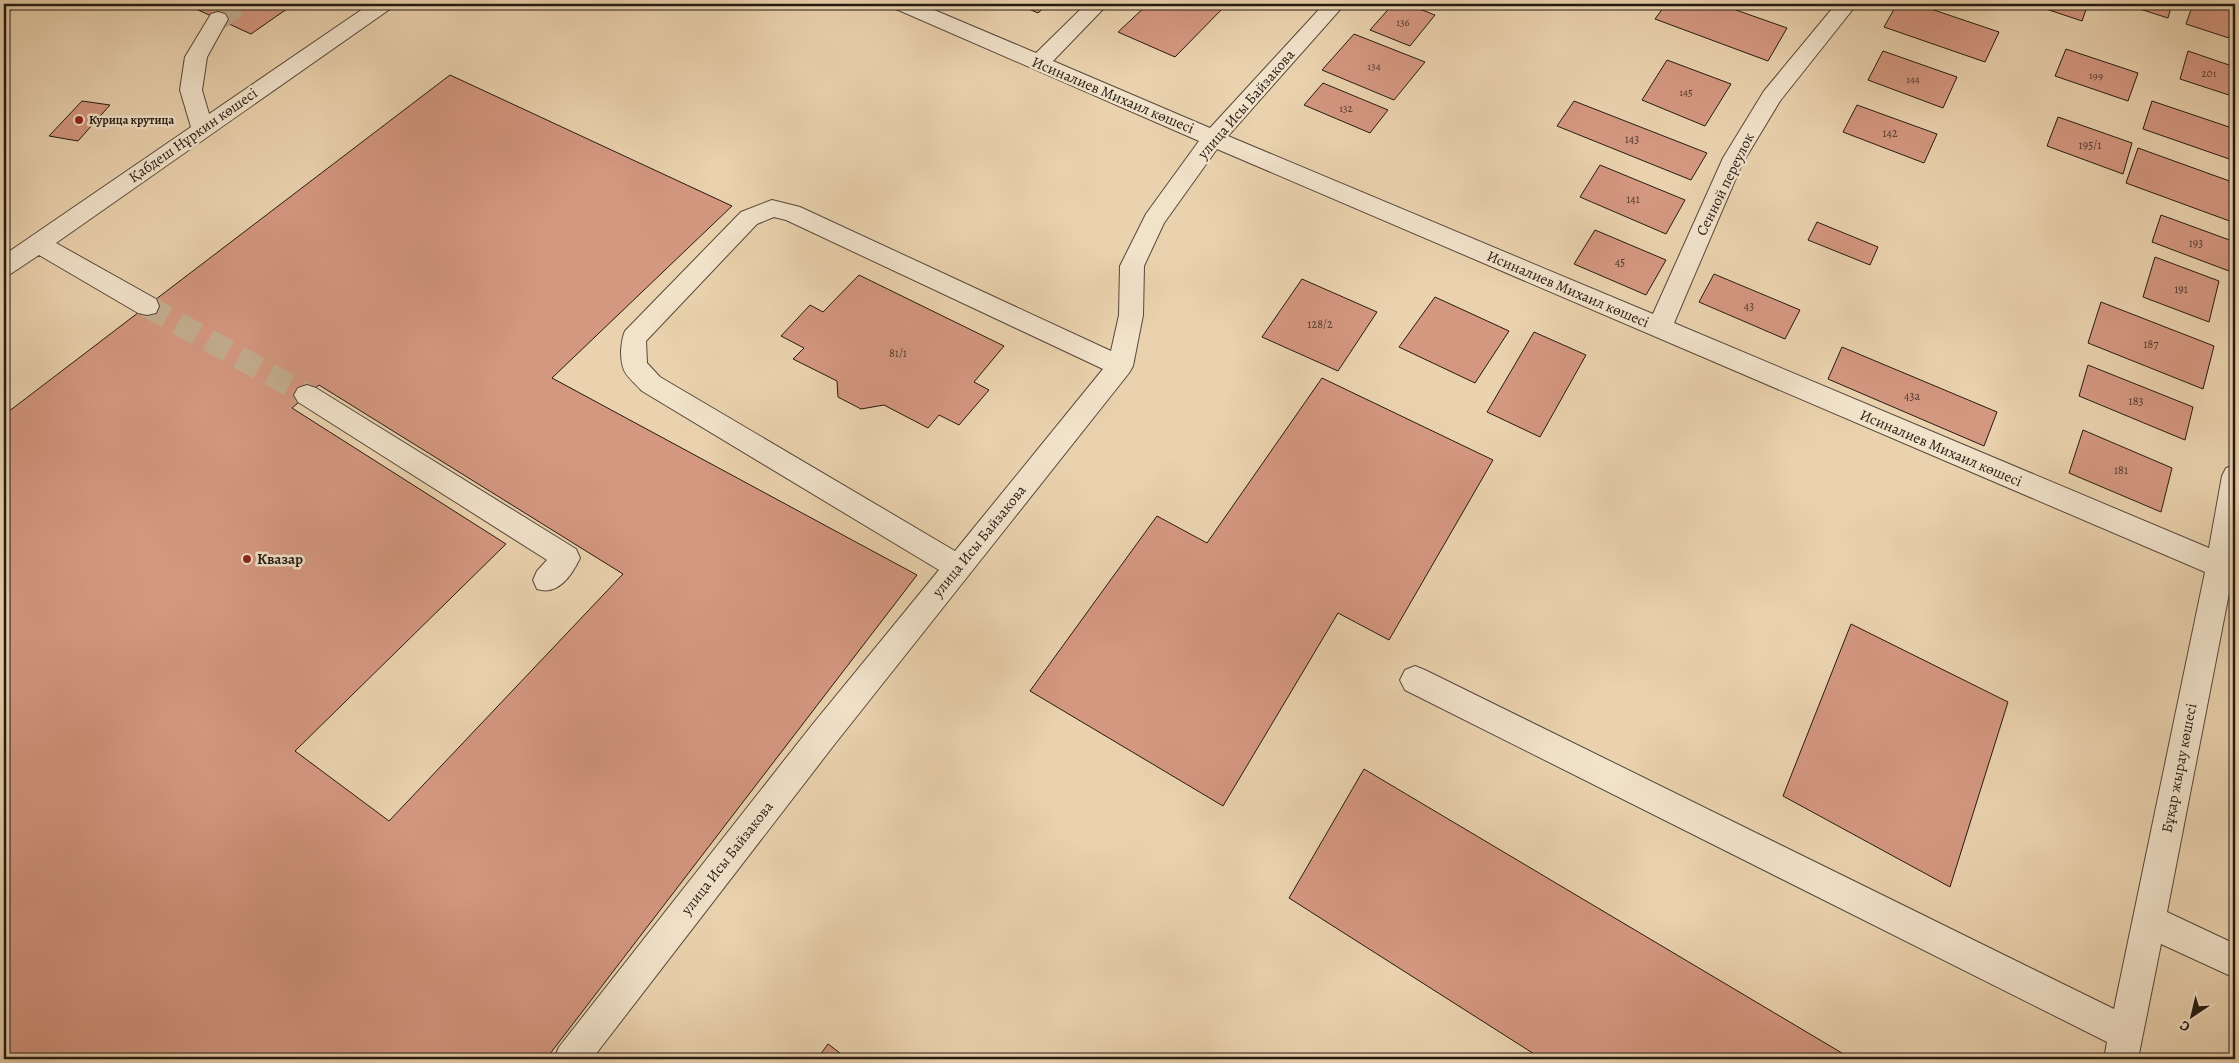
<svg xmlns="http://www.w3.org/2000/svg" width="2239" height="1063" font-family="Alegreya,serif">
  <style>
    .building { fill: #d49780; stroke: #251a12; fill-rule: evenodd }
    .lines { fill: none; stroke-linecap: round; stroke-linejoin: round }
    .minor-tunnel { stroke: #c3ad8f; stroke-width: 23; stroke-dasharray: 23 12; stroke-linecap: butt }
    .minor-casing { stroke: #564839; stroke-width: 2 }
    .minor { fill: #f1e2ca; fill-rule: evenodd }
    .poi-dot { fill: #8f2418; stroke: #f1e2ca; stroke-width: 2 }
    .labels { text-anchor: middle; stroke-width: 5; stroke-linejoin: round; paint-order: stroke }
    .far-number-label { font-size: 11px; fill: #51392e }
    .far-poi-label { font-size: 12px; font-weight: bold; fill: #251a12; stroke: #f1e2ca; text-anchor: start }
    .number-label { font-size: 12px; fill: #51392e }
    .street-label { font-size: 15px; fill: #251a12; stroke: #f1e2ca }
    .poi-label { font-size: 15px; font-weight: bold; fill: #251a12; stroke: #f1e2ca; text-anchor: start }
  </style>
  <rect width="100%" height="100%" fill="#ead2ae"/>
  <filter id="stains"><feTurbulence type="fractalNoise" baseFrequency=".004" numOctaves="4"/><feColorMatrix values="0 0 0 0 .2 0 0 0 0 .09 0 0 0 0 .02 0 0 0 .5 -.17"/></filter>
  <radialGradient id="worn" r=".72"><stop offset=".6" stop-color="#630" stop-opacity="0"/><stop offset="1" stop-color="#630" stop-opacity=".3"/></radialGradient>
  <g class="building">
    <polygon points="185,4 294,4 251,34"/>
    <polygon points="1017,4 1048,4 1038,13"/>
    <polygon points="1148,4 1227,4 1175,57 1118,32"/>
    <polygon points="1393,4 1407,4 1435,15 1410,46 1370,30"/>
    <polygon points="1666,4 1719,4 1787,28 1768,61 1655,19"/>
    <polygon points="1897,4 1916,4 1999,32 1985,62 1884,27"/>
    <polygon points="2031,4 2088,4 2082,21"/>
    <polygon points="2124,4 2172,4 2168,18"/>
    <polygon points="2193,4 2211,4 2235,11 2235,40 2186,24"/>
    <polygon points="1354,34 1425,62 1394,100 1322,70"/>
    <polygon points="2066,49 2138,73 2128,101 2055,76"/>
    <polygon points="1883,51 1957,77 1943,108 1868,80"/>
    <polygon points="2188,51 2235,67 2235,97 2180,79"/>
    <polygon points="1667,60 1731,84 1705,126 1642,100"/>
    <path d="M450 75 732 206 552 378 917 575 546 1059H4V415ZM319 385 623 574 389 821 295 751 506 544 292 408Z"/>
    <polygon points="1323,83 1388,110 1370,133 1304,105"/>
    <polygon points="82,101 110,105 78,141 49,136"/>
    <polygon points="1574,101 1707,153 1691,180 1557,126"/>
    <polygon points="2152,101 2235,129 2235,161 2143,129"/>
    <polygon points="1857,105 1937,134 1924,163 1843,132"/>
    <polygon points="2058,117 2132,143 2123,174 2047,146"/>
    <polygon points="2138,148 2235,183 2235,223 2126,183"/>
    <polygon points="1600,165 1685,200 1666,234 1580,197"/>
    <polygon points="2161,215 2235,242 2229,271 2152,242"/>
    <polygon points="1817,222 1878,247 1870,265 1808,240"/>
    <polygon points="1595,230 1666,260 1646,295 1574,264"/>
    <polygon points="2155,257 2219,281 2209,322 2143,297"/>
    <polygon points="1714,274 1800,310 1785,339 1699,302"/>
    <polygon points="859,275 1004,346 974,382 989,390 959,425 939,415 928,428 884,405 861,409 838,397 837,381 793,359 804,348 781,336 810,305 823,312"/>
    <polygon points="1302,279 1377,312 1338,371 1262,337"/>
    <polygon points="1435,297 1509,331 1475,383 1399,347"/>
    <polygon points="2101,302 2214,346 2203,389 2088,343"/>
    <polygon points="1534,332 1586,355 1540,437 1487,412"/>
    <polygon points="1842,347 1997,412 1984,446 1828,379"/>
    <polygon points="2088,365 2193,407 2185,440 2079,396"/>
    <polygon points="1322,378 1493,460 1389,640 1338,613 1223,806 1030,691 1157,516 1207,543"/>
    <polygon points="2083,430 2172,468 2161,512 2069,473"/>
    <polygon points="1851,624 2008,702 1950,887 1783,796"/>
    <polygon points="1364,769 1852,1059 1542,1059 1289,898"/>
    <polygon points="828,1044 848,1059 817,1059"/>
  </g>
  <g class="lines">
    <g class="minor-tunnel">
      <polyline points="218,19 240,4"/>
      <polyline points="147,306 307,395"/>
    </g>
    <defs>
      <g id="minor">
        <polygon points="4,4 16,4 13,9 4,11"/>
        <polygon points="370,4 393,4 390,9 56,243 156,299 159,306 156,313 147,315 138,313 39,255 12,273 4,276 4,255 191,127 180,90 185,57 211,14 218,12 225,14 228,19 207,57 202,90 209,114"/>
        <path d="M893 4H920L1036 53 1086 4H1108L1053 61 1210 128 1324 4H1345L1228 136 1653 314 1723 158 1764 91 1836 4H1857L1780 101 1742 164 1674 323 2209 548 2222 476 2226 468 2235 465V584L2231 583 2167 912 2235 944V978L2161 944 2138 1059H2104L2107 1042 1405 690 1400 680 1405 670 1415 666 1425 670 2114 1009 2205 572 1217 149 1164 223 1144 266 1143 315 1133 366 1129 373 834 745 592 1059H554L559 1047 812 725 939 570 642 391C627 375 621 374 621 350 622 343 622 338 625 331L741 212 772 200 800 207 1111 351 1119 315 1120 266 1146 214 1199 141 896 9ZM774 217 786 220 1103 369 955 551 660 377 647 363 646 341 757 224Z"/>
        <path d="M307 385 316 388 576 549 580 558C572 575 558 596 537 589L533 580 537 571 547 560 298 402 294 395 298 388Z"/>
      </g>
    </defs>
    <use href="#minor" class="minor-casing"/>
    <use href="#minor" class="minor"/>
  </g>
  <g class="poi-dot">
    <circle cx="79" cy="120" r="5"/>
    <circle cx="247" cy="559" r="5"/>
  </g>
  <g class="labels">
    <g class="far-number-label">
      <text x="1403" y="26">136</text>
      <text x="1374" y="70">134</text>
      <text x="2209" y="77">201</text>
      <text x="2096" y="79">199</text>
      <text x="1913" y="83">144</text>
      <text x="1686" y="96">145</text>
      <text x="1346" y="112">132</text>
    </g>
    <g class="far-poi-label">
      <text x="89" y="124">Курица крутица</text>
    </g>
    <g class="number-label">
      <text x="1890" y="137">142</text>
      <text x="1632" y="143">143</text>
      <text x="2090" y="149">195/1</text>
      <text x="1633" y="203">141</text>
      <text x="2196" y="247">193</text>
      <text x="1620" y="266">45</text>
      <text x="2181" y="293">191</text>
      <text x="1749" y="310">43</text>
      <text x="1320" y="328">128/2</text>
      <text x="2151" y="348">187</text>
      <text x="898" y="357">81/1</text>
      <text x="1912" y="400">43а</text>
      <text x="2136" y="405">183</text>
      <text x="2121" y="474">181</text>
    </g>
    <g class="street-label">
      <text transform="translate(1113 95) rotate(23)" y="5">Исиналиев Михаил көшесі</text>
      <text transform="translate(1246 104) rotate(-49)" y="5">улица Исы Байзакова</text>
      <text transform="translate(193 135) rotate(-35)" y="5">Қабдеш Нұркин көшесі</text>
      <text transform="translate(1725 184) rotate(-64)" y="5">Сенной переулок</text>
      <text transform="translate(1568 289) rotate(23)" y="5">Исиналиев Михаил көшесі</text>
      <text transform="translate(1941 448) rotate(23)" y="5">Исиналиев Михаил көшесі</text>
      <text transform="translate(979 541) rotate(-51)" y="5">улица Исы Байзакова</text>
      <text transform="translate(2179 768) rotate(-79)" y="5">Бұқар жырау көшесі</text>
      <text transform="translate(727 858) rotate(-52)" y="5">улица Исы Байзакова</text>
    </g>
    <g class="poi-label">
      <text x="257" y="564">Квазар</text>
    </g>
  </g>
  <rect width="2239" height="1063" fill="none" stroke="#ead2ae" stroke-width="20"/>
  <rect x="5" y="5" width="2229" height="1053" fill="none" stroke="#251a12" stroke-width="2.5"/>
  <rect x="10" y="10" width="2219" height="1043" fill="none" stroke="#251a12"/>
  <g transform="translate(2192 1016) rotate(215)" stroke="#f1e2ca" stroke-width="4" paint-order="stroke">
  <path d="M0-4L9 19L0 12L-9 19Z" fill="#251a12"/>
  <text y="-8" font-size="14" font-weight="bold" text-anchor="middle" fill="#251a12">С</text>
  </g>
  <rect width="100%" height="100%" filter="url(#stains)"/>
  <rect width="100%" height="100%" fill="url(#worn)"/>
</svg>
